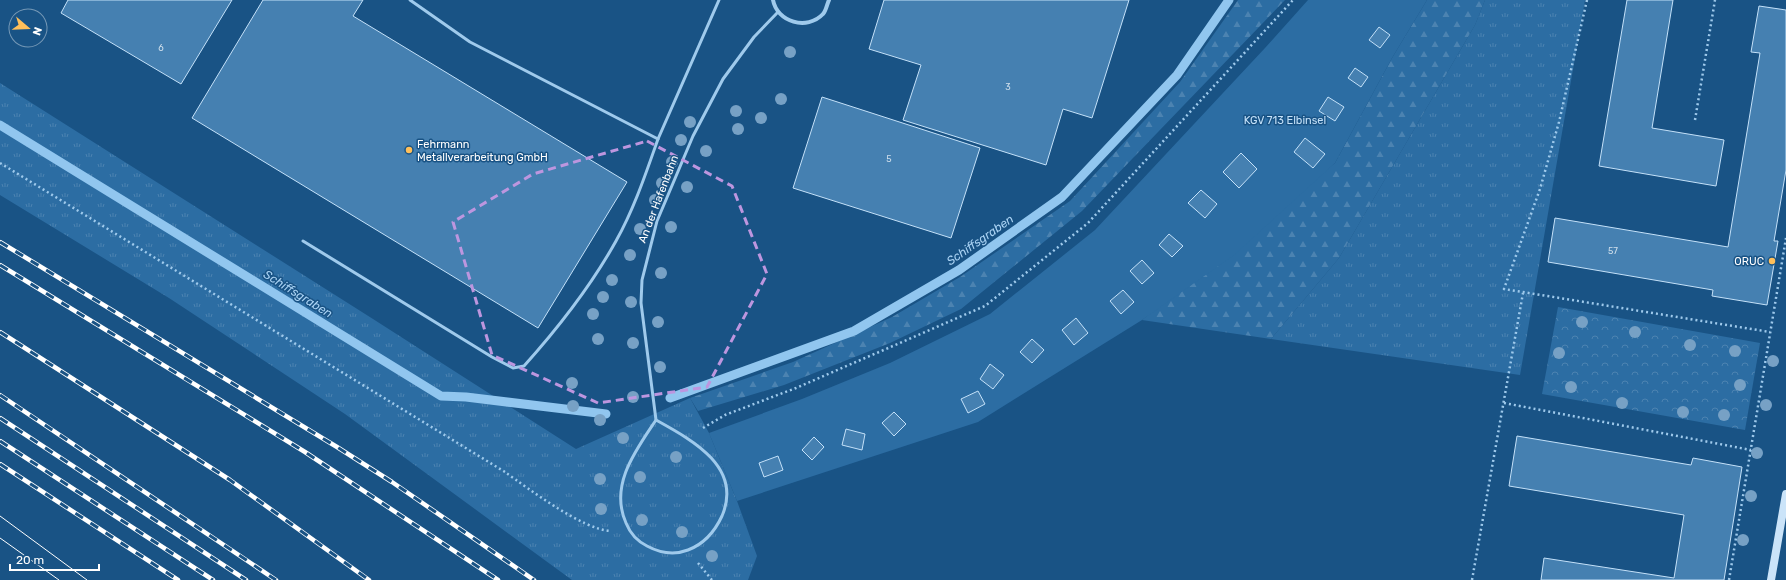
<svg xmlns="http://www.w3.org/2000/svg" width="1786" height="580" font-family="Rubik,sans-serif">
  <style>
    .grass { fill: url(#grass-tufts) }
    .forest { fill: url(#forest-firs) }
    .park { fill: url(#park-crowns) }
    .garden { fill: #2c6da3 }
    .lines { fill: none; stroke-linecap: round; stroke-linejoin: round }
    .stream { stroke: #91c6ef; stroke-width: 9 }
    .building { fill: #4580b1; stroke: #c4e1f9 }
    .path { stroke: #9fcaec; stroke-width: 2.5; stroke-dasharray: 2 3; stroke-linecap: butt }
    .service { stroke: #9fcaec; stroke-width: 3 }
    .minor { stroke: #9fcaec; stroke-width: 4 }
    .secondary { stroke: #cbe4f9; stroke-width: 8 }
    .tram { stroke: #fff; stroke-width: 1 }
    .rail-casing { stroke: #fff; stroke-width: 4.5 }
    .rail { stroke: #195385; stroke-width: 3; stroke-dasharray: 9; stroke-linecap: butt }
    .tree { fill: #77a1c5 }
    .marked { fill: none; stroke: #bd96df; stroke-width: 3; stroke-dasharray: 8 5; stroke-linejoin: round }
    .poi-dot { fill: #ffbf5a; stroke: #195385; stroke-width: 1.5 }
    .labels { text-anchor: middle; stroke-width: 3; stroke-linejoin: round; paint-order: stroke }
    .number-label { font-size: 9px; fill: #d0dfec }
    .park-label { font-size: 11px; fill: #c4e1f9; stroke: #195385 }
    .poi-label { font-size: 11px; fill: #fff; stroke: #195385; text-anchor: start }
    .street-label { font-size: 11px; fill: #fff; stroke: #195385 }
    .water-label { font-size: 12px; font-style: italic; fill: #aad3f4; stroke: #195385 }
  </style>
  <defs>
    <pattern id="grass-tufts" width="24" height="20" patternUnits="userSpaceOnUse"><rect width="24" height="20" fill="#2c6da3"/><path d="M3 7l-1-3M5 7V3M7 7l1-3M15 17l-1-3M17 17v-4M19 17l1-3" fill="none" stroke="#4c83b1"/></pattern>
    <pattern id="forest-firs" width="22" height="20" patternUnits="userSpaceOnUse"><rect width="22" height="20" fill="#2c6da3"/><path d="M5 1l3.5 6h-7zM16 11l3.5 6h-7z" fill="#4c83b1"/></pattern>
    <pattern id="park-crowns" width="20" height="18" patternUnits="userSpaceOnUse"><rect width="20" height="18" fill="#2c6da3"/><path d="M2 6a3 3 0 1 1 6 0M12 15a3 3 0 1 1 6 0" fill="none" stroke="#4c83b1"/></pattern>
  </defs>
  <rect width="100%" height="100%" fill="#195385"/>
  <g class="grass">
    <polygon points="1485,0 1585,0 1520,375 1271,339 1339,258 1475,25"/>
    <polygon points="0,83 373,319 576,449 690,398 709,433 737,501 757,556 748,580 572,580 345,414 169,298 0,195"/>
  </g>
  <g class="forest">
    <polygon points="1238,0 1285,0 1082,211 961,309 890,343 784,385 698,411 690,398 793,362 892,317 960,277 1070,201 1180,82"/>
    <polygon points="1427,0 1485,0 1475,25 1339,258 1271,339 1142,320 1335,163 1392,58"/>
  </g>
  <polygon class="park" points="1558,307 1760,343 1745,430 1542,394"/>
  <polygon class="garden" points="1308,0 1427,0 1392,58 1335,163 1234,255 1142,320 978,422 737,501 709,433 802,399 890,363 990,314 1095,230 1265,48"/>
  <g class="lines">
    <g class="stream">
      <polyline points="0,125 441,396 466,397 606,414"/>
      <polyline points="670,398 854,331 959,270 1062,197 1177,75 1229,0"/>
    </g>
  </g>
  <g class="building">
    <polygon points="68,0 232,0 181,84 61,13"/>
    <polygon points="263,0 363,0 353,16 627,182 538,328 192,118"/>
    <polygon points="884,0 1129,0 1092,118 1063,109 1046,165 903,120 921,65 869,49"/>
    <polygon points="1627,0 1673,0 1652,128 1724,140 1716,186 1599,166"/>
    <polygon points="1759,6 1786,10 1786,170 1774,241 1778,241 1767,305 1712,296 1713,290 1548,262 1555,218 1728,247 1760,53 1751,52"/>
    <polygon points="1379,27 1390,35 1380,48 1369,40"/>
    <polygon points="1355,68 1368,77 1361,87 1348,78"/>
    <polygon points="822,97 980,148 951,238 793,188"/>
    <polygon points="1328,97 1344,107 1335,121 1319,111"/>
    <polygon points="1305,138 1325,154 1313,168 1294,152"/>
    <polygon points="1241,153 1257,169 1239,188 1223,172"/>
    <polygon points="1201,190 1217,204 1205,218 1188,203"/>
    <polygon points="1169,234 1183,246 1172,257 1159,245"/>
    <polygon points="1142,260 1154,273 1142,284 1130,271"/>
    <polygon points="1123,290 1134,302 1121,314 1110,301"/>
    <polygon points="1076,318 1088,333 1074,345 1062,330"/>
    <polygon points="1032,339 1044,350 1032,363 1020,352"/>
    <polygon points="990,364 1004,375 993,389 980,379"/>
    <polygon points="978,391 985,404 968,413 961,399"/>
    <polygon points="894,412 906,424 894,436 882,423"/>
    <polygon points="846,429 865,434 862,450 842,445"/>
    <polygon points="1517,436 1691,465 1693,458 1742,467 1724,580 1541,580 1544,558 1674,578 1684,515 1509,486"/>
    <polygon points="814,437 824,447 812,460 802,450"/>
    <polygon points="778,456 783,470 764,477 759,463"/>
  </g>
  <g class="lines">
    <g class="path">
      <polyline points="1587,0 1559,122 1540,189 1504,289 1770,332"/>
      <polyline points="1695,120 1715,0"/>
      <path d="M0 163 505 472C529 489 583 530 611 531"/>
      <polyline points="1504,403 1751,450"/>
      <polyline points="703,428 725,415 796,388 985,306 1088,223 1293,0"/>
      <polyline points="698,563 712,580"/>
      <polyline points="1472,580 1523,293"/>
      <polyline points="1729,580 1786,238"/>
    </g>
    <g class="service">
      <polyline points="410,0 470,42 658,139 719,0"/>
      <path d="M303 241 492 357 513 368 524 366C559 327 591 286 616 241 634 209 646 173 658 139"/>
      <polyline points="656,420 641,303 642,280 657,221 693,136 723,79 754,37 778,12"/>
      <path d="M656 420C692 440 743 467 722 516 715 531 704 544 688 550 675 555 660 553 647 546 637 541 630 533 626 523 609 485 636 450 656 420Z"/>
    </g>
    <path class="minor" d="M773 0C777 22 807 31 823 14 826 11 827 4 829 0"/>
    <polyline class="secondary" points="1771,580 1786,494"/>
    <g class="tram">
      <polyline points="0,516 87,580"/>
      <polyline points="0,538 59,580"/>
    </g>
    <defs>
      <g id="rail">
        <polyline points="0,242 337,447 392,482 534,580"/>
        <polyline points="0,265 305,452 498,580"/>
        <polyline points="0,332 230,480 369,580"/>
        <polyline points="0,395 276,580"/>
        <polyline points="0,418 246,580"/>
        <polyline points="0,441 213,580"/>
        <polyline points="0,464 178,580"/>
      </g>
    </defs>
    <use href="#rail" class="rail-casing"/>
    <use href="#rail" class="rail"/>
  </g>
  <g class="tree">
    <circle cx="790" cy="52" r="6"/>
    <circle cx="781" cy="99" r="6"/>
    <circle cx="736" cy="111" r="6"/>
    <circle cx="761" cy="118" r="6"/>
    <circle cx="690" cy="122" r="6"/>
    <circle cx="738" cy="129" r="6"/>
    <circle cx="681" cy="140" r="6"/>
    <circle cx="706" cy="151" r="6"/>
    <circle cx="672" cy="162" r="6"/>
    <circle cx="662" cy="183" r="6"/>
    <circle cx="687" cy="187" r="6"/>
    <circle cx="655" cy="200" r="6"/>
    <circle cx="671" cy="227" r="6"/>
    <circle cx="640" cy="229" r="6"/>
    <circle cx="630" cy="255" r="6"/>
    <circle cx="661" cy="273" r="6"/>
    <circle cx="612" cy="280" r="6"/>
    <circle cx="603" cy="297" r="6"/>
    <circle cx="631" cy="302" r="6"/>
    <circle cx="593" cy="314" r="6"/>
    <circle cx="658" cy="322" r="6"/>
    <circle cx="1582" cy="322" r="6"/>
    <circle cx="1635" cy="332" r="6"/>
    <circle cx="598" cy="339" r="6"/>
    <circle cx="633" cy="343" r="6"/>
    <circle cx="1690" cy="345" r="6"/>
    <circle cx="1735" cy="351" r="6"/>
    <circle cx="1559" cy="353" r="6"/>
    <circle cx="1773" cy="361" r="6"/>
    <circle cx="660" cy="367" r="6"/>
    <circle cx="572" cy="383" r="6"/>
    <circle cx="1740" cy="385" r="6"/>
    <circle cx="1571" cy="387" r="6"/>
    <circle cx="633" cy="397" r="6"/>
    <circle cx="1622" cy="403" r="6"/>
    <circle cx="1766" cy="405" r="6"/>
    <circle cx="573" cy="406" r="6"/>
    <circle cx="1683" cy="412" r="6"/>
    <circle cx="1724" cy="415" r="6"/>
    <circle cx="600" cy="420" r="6"/>
    <circle cx="623" cy="438" r="6"/>
    <circle cx="1757" cy="453" r="6"/>
    <circle cx="676" cy="457" r="6"/>
    <circle cx="640" cy="477" r="6"/>
    <circle cx="600" cy="479" r="6"/>
    <circle cx="1751" cy="496" r="6"/>
    <circle cx="601" cy="509" r="6"/>
    <circle cx="642" cy="520" r="6"/>
    <circle cx="682" cy="532" r="6"/>
    <circle cx="1743" cy="540" r="6"/>
    <circle cx="712" cy="556" r="6"/>
  </g>
  <path class="marked" d="M647 141 732 186 767 274 707 387 598 403 492 355 453 222 533 174Z"/>
  <g class="poi-dot">
    <circle cx="409" cy="150" r="4"/>
    <circle cx="1772" cy="261" r="4"/>
  </g>
  <g class="labels">
    <g class="number-label">
      <text x="161" y="51">6</text>
      <text x="1008" y="90">3</text>
      <text x="889" y="162">5</text>
      <text x="1613" y="254">57</text>
    </g>
    <g class="park-label">
      <text x="1285" y="124">KGV 713 Elbinsel</text>
    </g>
    <g class="poi-label">
      <text x="417" y="148">Fehrmann<tspan x="417" dy="13">Metallverarbeitung GmbH</tspan></text>
      <text x="1764" y="265" text-anchor="end">ORUC</text>
    </g>
    <g class="street-label">
      <text transform="translate(658 199) rotate(-69)" y="4">An der Hafenbahn</text>
    </g>
    <g class="water-label">
      <text transform="translate(980 240) rotate(-35)" y="4">Schiffsgraben</text>
      <text transform="translate(298 294) rotate(32)" y="4">Schiffsgraben</text>
    </g>
  </g>
  <g transform="translate(28 28) rotate(109)"><circle r="19" fill="#195385" stroke="#7598b6"/>
  <path d="M0-3L7 15L0 10L-7 15Z" fill="#ffbf5a"/>
  <text y="-6" font-size="11" font-weight="bold" text-anchor="middle" fill="#ffffff">N</text>
  </g>
  <path d="M10 564v6h89v-6" fill="none" stroke="#ffffff" stroke-width="2"/>
  <text x="16" y="564" font-size="12" fill="#ffffff" stroke="#195385" stroke-width="3" paint-order="stroke">20 m</text>
</svg>
